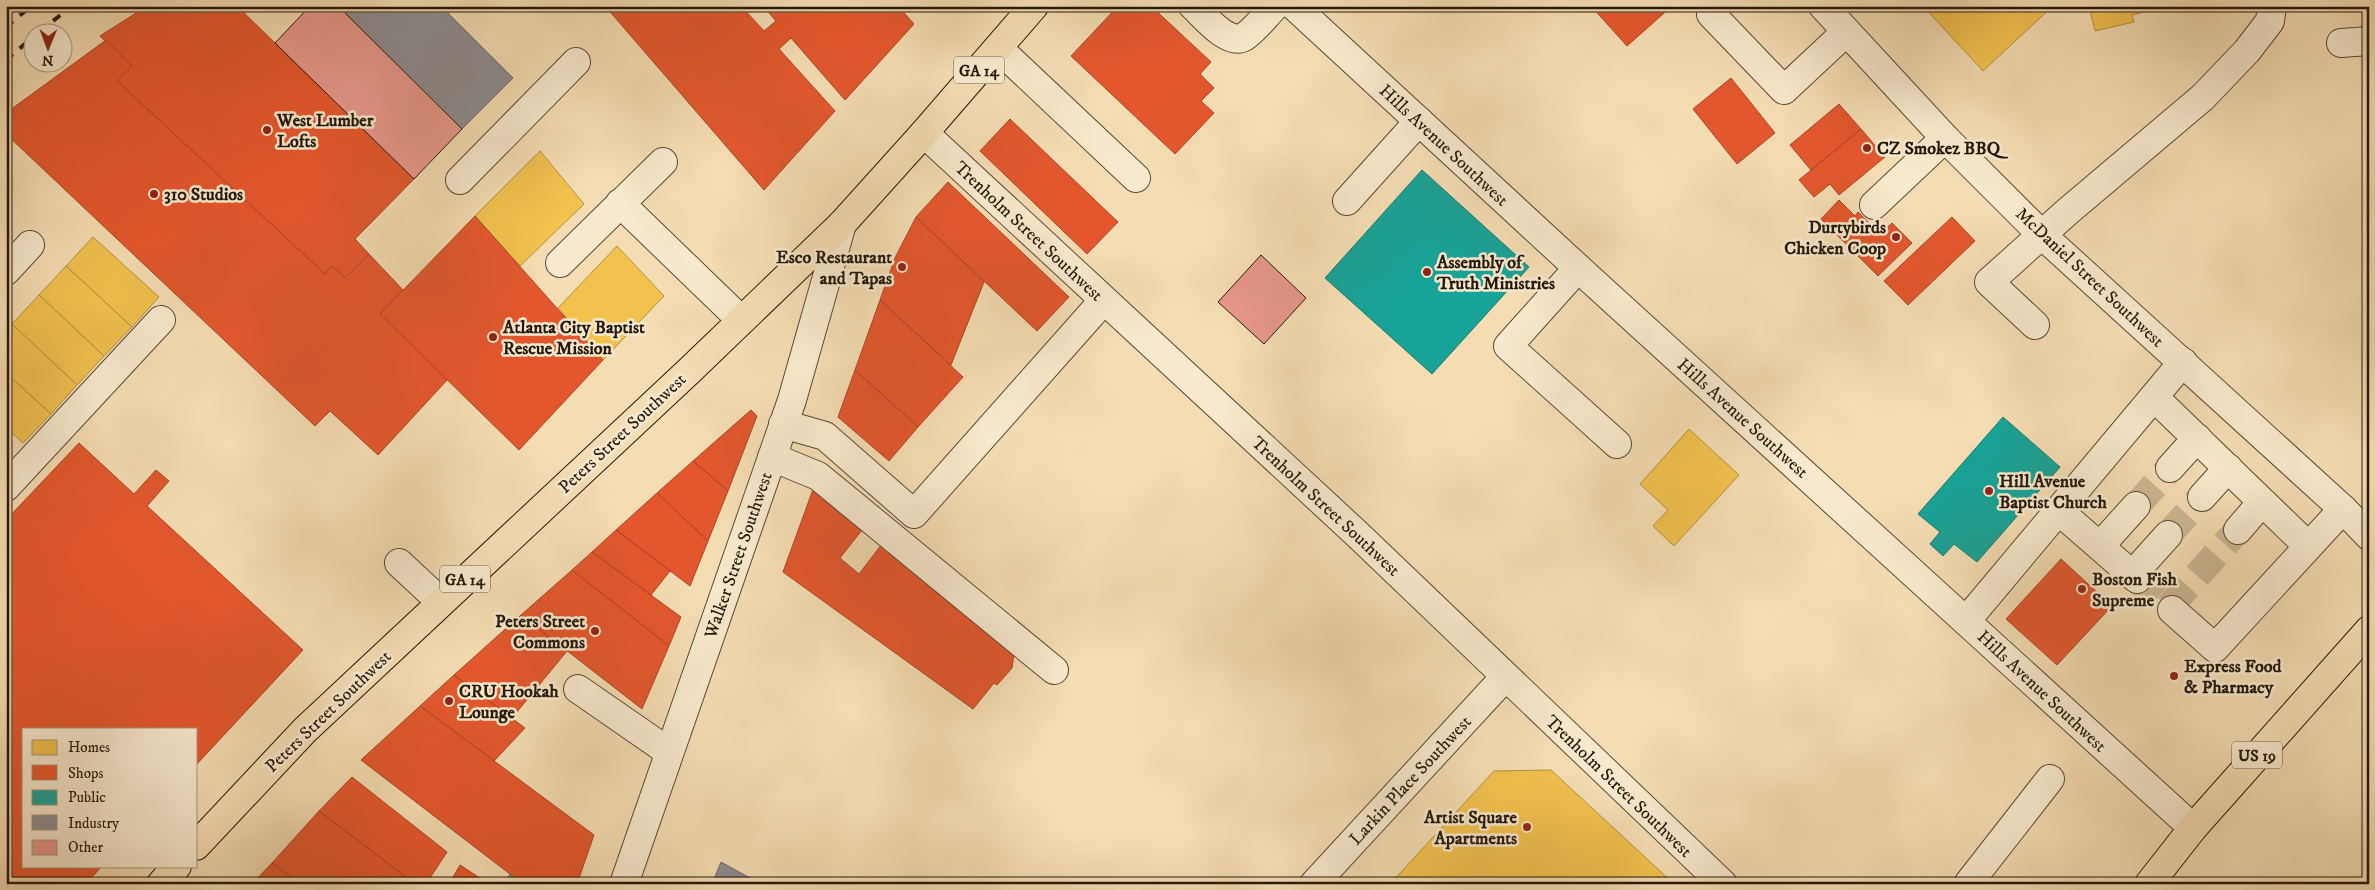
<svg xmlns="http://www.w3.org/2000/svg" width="2375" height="890" font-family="'IM FELL DW Pica',serif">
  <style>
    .homes { fill: #f2c14e; stroke: #b48f3a }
    .shops { fill: #e4572e; stroke: #aa4424 }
    .public { fill: #17a398; stroke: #1b7a6e }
    .industry { fill: #8d8d92; stroke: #6e6a6a }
    .building { fill: #e8988c; stroke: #24190c }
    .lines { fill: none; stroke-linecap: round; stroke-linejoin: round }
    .minor-tunnel { stroke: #cbb692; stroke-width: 28; stroke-dasharray: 28 14; stroke-linecap: butt }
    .minor-casing { stroke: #584a36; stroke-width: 30 }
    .major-casing { stroke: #24190c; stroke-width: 30 }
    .minor { stroke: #f8e9ce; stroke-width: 28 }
    .major { stroke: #f5ddb3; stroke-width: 28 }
    .rail { stroke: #24190c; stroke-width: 4; stroke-dasharray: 9 9; stroke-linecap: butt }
    .poi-dot { fill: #8f2418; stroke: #f8e9ce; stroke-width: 2 }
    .labels { text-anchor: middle; stroke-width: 5; stroke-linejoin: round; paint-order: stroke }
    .shield { fill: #f8e9ce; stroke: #645746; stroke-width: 1 }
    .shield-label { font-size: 16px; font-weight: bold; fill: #24190c }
    .poi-label { font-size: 18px; font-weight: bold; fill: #24190c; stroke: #f8e9ce; text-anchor: start }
    .street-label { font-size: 18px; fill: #24190c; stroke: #f8e9ce }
  </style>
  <rect width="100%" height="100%" fill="#f5ddb3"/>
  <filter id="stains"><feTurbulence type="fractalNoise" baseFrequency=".004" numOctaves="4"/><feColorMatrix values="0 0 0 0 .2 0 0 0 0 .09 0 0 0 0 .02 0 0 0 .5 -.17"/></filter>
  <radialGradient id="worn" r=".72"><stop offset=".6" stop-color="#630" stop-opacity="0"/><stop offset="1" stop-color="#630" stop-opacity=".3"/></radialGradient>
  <g class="homes">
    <polygon points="1923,6 2053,6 1983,71"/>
    <polygon points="2089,6 2149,6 2149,11 2132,15 2134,22 2095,31"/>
    <polygon points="2363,128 2369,128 2369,194"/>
    <polygon points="540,151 584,204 520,266 475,216"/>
    <polygon points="93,237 159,297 132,327 66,266"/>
    <polygon points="617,246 664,296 603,360 558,308"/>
    <polygon points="66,266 132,327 104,356 39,295"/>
    <polygon points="39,295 104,356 77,385 12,324"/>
    <polygon points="12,324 77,385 51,414 6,373 6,330"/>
    <polygon points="6,373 51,414 23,443 6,428"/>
    <polygon points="1689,429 1739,475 1674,546 1653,526 1668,510 1640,484"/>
    <polygon points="1551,770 1674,884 1390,884 1494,771"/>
  </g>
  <g class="shops">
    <polygon points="147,6 237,6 414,179 355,239 369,254 345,278 332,266 325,274 117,81 132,66 100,36"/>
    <polygon points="605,6 741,6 764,31 776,21 763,6 898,6 914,24 845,100 791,38 779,49 835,111 764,190"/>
    <polygon points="1118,6 1151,6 1211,62 1200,74 1214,88 1201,101 1214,113 1175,154 1071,56"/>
    <polygon points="1591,6 1672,6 1627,46"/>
    <polygon points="106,40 132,66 117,81 325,274 332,266 345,278 369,254 403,290 380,314 448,379 378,455 330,411 315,426 6,134 6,113"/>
    <polygon points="1731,78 1775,133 1737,164 1693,109"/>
    <polygon points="1839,104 1861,129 1811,170 1790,145"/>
    <polygon points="1010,119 1118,222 1087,254 980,151"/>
    <polygon points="1861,129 1885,157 1839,195 1830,184 1814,197 1799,180"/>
    <polygon points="948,182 1069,297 1037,331 916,217"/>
    <polygon points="1839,200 1855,216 1858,212 1880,234 1892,223 1912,243 1878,276 1821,219"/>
    <polygon points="475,216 603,360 519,450 380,314"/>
    <polygon points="916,217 984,282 951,365 880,300 895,258"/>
    <polygon points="1952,217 1975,241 1908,305 1884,281"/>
    <polygon points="880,300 963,377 918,427 855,370"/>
    <polygon points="855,370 918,427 889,461 838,417"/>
    <polygon points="751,410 757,416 728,491 693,461"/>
    <polygon points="79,443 134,494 156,470 169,481 147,506 303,650 196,765 196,729 24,729 24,866 102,866 86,884 6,884 6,520"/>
    <polygon points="693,461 728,491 708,541 657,493"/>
    <polygon points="815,484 866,525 840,558 859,574 885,540 948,591 948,602 1014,654 1012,668 997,685 994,683 973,709 783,572"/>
    <polygon points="657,493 708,541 690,586 616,530"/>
    <polygon points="616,530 670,571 651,595 592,552"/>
    <polygon points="592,552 681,617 669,646 572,570"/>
    <polygon points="2061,559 2112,606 2057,665 2006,619"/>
    <polygon points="572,570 669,646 642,709 521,615"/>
    <polygon points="521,615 567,651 512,718 454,675"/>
    <polygon points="454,675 525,728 494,761 420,706"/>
    <polygon points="420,706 594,835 577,884 523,884 361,760"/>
    <polygon points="352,777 447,852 426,884 415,884 319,811"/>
    <polygon points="319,811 415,884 300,884 272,863"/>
    <polygon points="272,863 300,884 252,884"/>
    <polygon points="460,865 489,884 449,884"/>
  </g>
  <g class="public">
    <polygon points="1422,170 1529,267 1432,374 1325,278"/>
    <polygon points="2003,417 2060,467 1977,562 1954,544 1943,556 1930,544 1940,532 1918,514"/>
  </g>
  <g class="industry">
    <polygon points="338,6 441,6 513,78 462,129"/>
    <polygon points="721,862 761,884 712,884"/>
    <polygon points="510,874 523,884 505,884"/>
  </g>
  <g class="building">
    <polygon points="310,6 338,6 462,129 414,179 275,43"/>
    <polygon points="1261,255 1306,298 1264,344 1218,302"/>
  </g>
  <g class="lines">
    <g class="minor-tunnel">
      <polyline points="2136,506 2170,468"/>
      <polyline points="2168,535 2202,497"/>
      <polyline points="2137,579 2172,610"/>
      <polyline points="2169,607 2238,530"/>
    </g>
    <defs>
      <g id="minor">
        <path d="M1193 6C1204 16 1228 46 1244 37 1255 30 1266 15 1275 6"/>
        <polyline points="1294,6 1578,268 2193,828"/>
        <polyline points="1823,6 1945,138 2042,235 2343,509 2369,536"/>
        <polyline points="1711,14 1784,90 1846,32"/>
        <polyline points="2341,43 2369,41"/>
        <polyline points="998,48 1136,178"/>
        <polyline points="924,133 1357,534 1723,884"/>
        <polyline points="460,180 576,62"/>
        <polyline points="1347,201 1419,121"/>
        <polyline points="620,203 741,320"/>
        <polyline points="1874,205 1945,138"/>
        <polyline points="560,263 663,162"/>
        <polyline points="1578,268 1508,346 1617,444"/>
        <polyline points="6,271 30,245"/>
        <polyline points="2035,325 1989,282 2067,212 2203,97 2247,51 2270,21 2272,6"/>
        <polyline points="2154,397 2308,546"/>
        <polyline points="783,424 825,436 914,514 1104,300"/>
        <polyline points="772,457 818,476 1054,670"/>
        <polyline points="2170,468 2197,438"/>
        <polyline points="6,487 161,320"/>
        <polyline points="2202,497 2228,468"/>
        <polyline points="2059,511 2137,579"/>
        <polyline points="2238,530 2262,502"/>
        <polyline points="2100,546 2136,506"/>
        <polyline points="399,563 441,602"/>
        <polyline points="2132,575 2168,535"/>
        <polyline points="2172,610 2215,648 2343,509"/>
        <polyline points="1966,621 2183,362"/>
        <polyline points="578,689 669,752"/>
        <polyline points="624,884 792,400 842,224"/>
        <polyline points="1314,884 1505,677"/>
        <polyline points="1968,884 2050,779"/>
      </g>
      <g id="major">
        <polyline points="196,846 305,730 688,372 842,224 924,133 1034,6"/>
        <polyline points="161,884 177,866"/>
        <polyline points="2149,884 2193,828 2369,630"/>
      </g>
    </defs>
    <use href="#minor" class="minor-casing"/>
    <use href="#major" class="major-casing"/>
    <use href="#minor" class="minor"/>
    <use href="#major" class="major"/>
    <g class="rail">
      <polyline points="6,27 31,6"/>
      <polyline points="39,32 72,6"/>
      <polyline points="6,60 32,38"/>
    </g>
  </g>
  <g class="poi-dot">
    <circle cx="267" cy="130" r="5"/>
    <circle cx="1867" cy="148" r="5"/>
    <circle cx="154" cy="194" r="5"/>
    <circle cx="1896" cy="237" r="5"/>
    <circle cx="902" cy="267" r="5"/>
    <circle cx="1427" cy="272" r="5"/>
    <circle cx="493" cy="337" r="5"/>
    <circle cx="1989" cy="491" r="5"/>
    <circle cx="2082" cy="589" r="5"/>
    <circle cx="595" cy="631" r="5"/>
    <circle cx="2174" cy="676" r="5"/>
    <circle cx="449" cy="701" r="5"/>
    <circle cx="1527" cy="827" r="5"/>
  </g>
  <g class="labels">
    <g class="shield">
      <rect x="954" y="56.5" width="50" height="27" rx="4"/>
      <rect x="440" y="565.5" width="50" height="27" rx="4"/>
      <rect x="2232" y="741.5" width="50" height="27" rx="4"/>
    </g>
    <g class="shield-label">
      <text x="979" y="76">GA 14</text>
      <text x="465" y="585">GA 14</text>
      <text x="2257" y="761">US 19</text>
    </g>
    <g class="poi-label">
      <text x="277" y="126">West Lumber<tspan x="277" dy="21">Lofts</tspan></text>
      <text x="1877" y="154">CZ Smokez BBQ</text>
      <text x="164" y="200">310 Studios</text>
      <text x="1886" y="233" text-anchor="end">Durtybirds<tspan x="1886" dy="21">Chicken Coop</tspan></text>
      <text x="892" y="263" text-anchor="end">Esco Restaurant<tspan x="892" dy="21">and Tapas</tspan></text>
      <text x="1437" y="268">Assembly of<tspan x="1437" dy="21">Truth Ministries</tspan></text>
      <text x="503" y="333">Atlanta City Baptist<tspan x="503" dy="21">Rescue Mission</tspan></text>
      <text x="1999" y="487">Hill Avenue<tspan x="1999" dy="21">Baptist Church</tspan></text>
      <text x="2092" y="585">Boston Fish<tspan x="2092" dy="21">Supreme</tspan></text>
      <text x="585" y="627" text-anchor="end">Peters Street<tspan x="585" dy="21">Commons</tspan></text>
      <text x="2184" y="672">Express Food<tspan x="2184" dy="21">&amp; Pharmacy</tspan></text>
      <text x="459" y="697">CRU Hookah<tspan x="459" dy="21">Lounge</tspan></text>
      <text x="1517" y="823" text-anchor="end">Artist Square<tspan x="1517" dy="21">Apartments</tspan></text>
    </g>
    <g class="street-label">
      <text transform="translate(1444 145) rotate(43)" y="6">Hills Avenue Southwest</text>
      <text transform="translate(1029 231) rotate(43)" y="6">Trenholm Street Southwest</text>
      <text transform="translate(2090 277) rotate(43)" y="6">McDaniel Street Southwest</text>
      <text transform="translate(1743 418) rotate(42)" y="6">Hills Avenue Southwest</text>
      <text transform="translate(622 433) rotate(-43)" y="6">Peters Street Southwest</text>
      <text transform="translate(1326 506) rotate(43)" y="6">Trenholm Street Southwest</text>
      <text transform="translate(738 555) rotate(-71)" y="6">Walker Street Southwest</text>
      <text transform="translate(2042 691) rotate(43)" y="6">Hills Avenue Southwest</text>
      <text transform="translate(328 711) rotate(-44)" y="6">Peters Street Southwest</text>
      <text transform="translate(1410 780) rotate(-47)" y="6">Larkin Place Southwest</text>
      <text transform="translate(1619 786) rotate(44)" y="6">Trenholm Street Southwest</text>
    </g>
  </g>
  <rect width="2375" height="890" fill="none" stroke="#f5ddb3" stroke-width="25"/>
  <rect x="8" y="8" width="2360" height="875" fill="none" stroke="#24190c" stroke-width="2.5"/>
  <rect x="12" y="12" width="2350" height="865" fill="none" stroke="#24190c"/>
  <rect x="22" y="728" width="175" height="140" fill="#f8e9ce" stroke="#a39680"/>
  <rect x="32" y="740" width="25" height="15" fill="#f2c14e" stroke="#a39680"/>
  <text x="68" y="752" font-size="15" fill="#24190c">Homes</text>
  <rect x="32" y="765" width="25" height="15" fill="#e4572e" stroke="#a39680"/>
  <text x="68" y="778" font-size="15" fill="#24190c">Shops</text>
  <rect x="32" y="790" width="25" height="15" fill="#17a398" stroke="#a39680"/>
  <text x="68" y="802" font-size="15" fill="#24190c">Public</text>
  <rect x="32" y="815" width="25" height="15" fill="#8d8d92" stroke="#a39680"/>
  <text x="68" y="828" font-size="15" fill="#24190c">Industry</text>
  <rect x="32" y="840" width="25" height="15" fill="#e8988c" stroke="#a39680"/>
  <text x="68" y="852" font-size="15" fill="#24190c">Other</text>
  <g transform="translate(48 48) rotate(181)"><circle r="24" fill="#f8e9ce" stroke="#a39680"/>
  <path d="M0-4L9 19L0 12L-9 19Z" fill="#8f2418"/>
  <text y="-8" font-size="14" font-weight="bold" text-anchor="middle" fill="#24190c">N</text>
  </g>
  <rect width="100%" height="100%" filter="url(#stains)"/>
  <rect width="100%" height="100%" fill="url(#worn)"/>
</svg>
